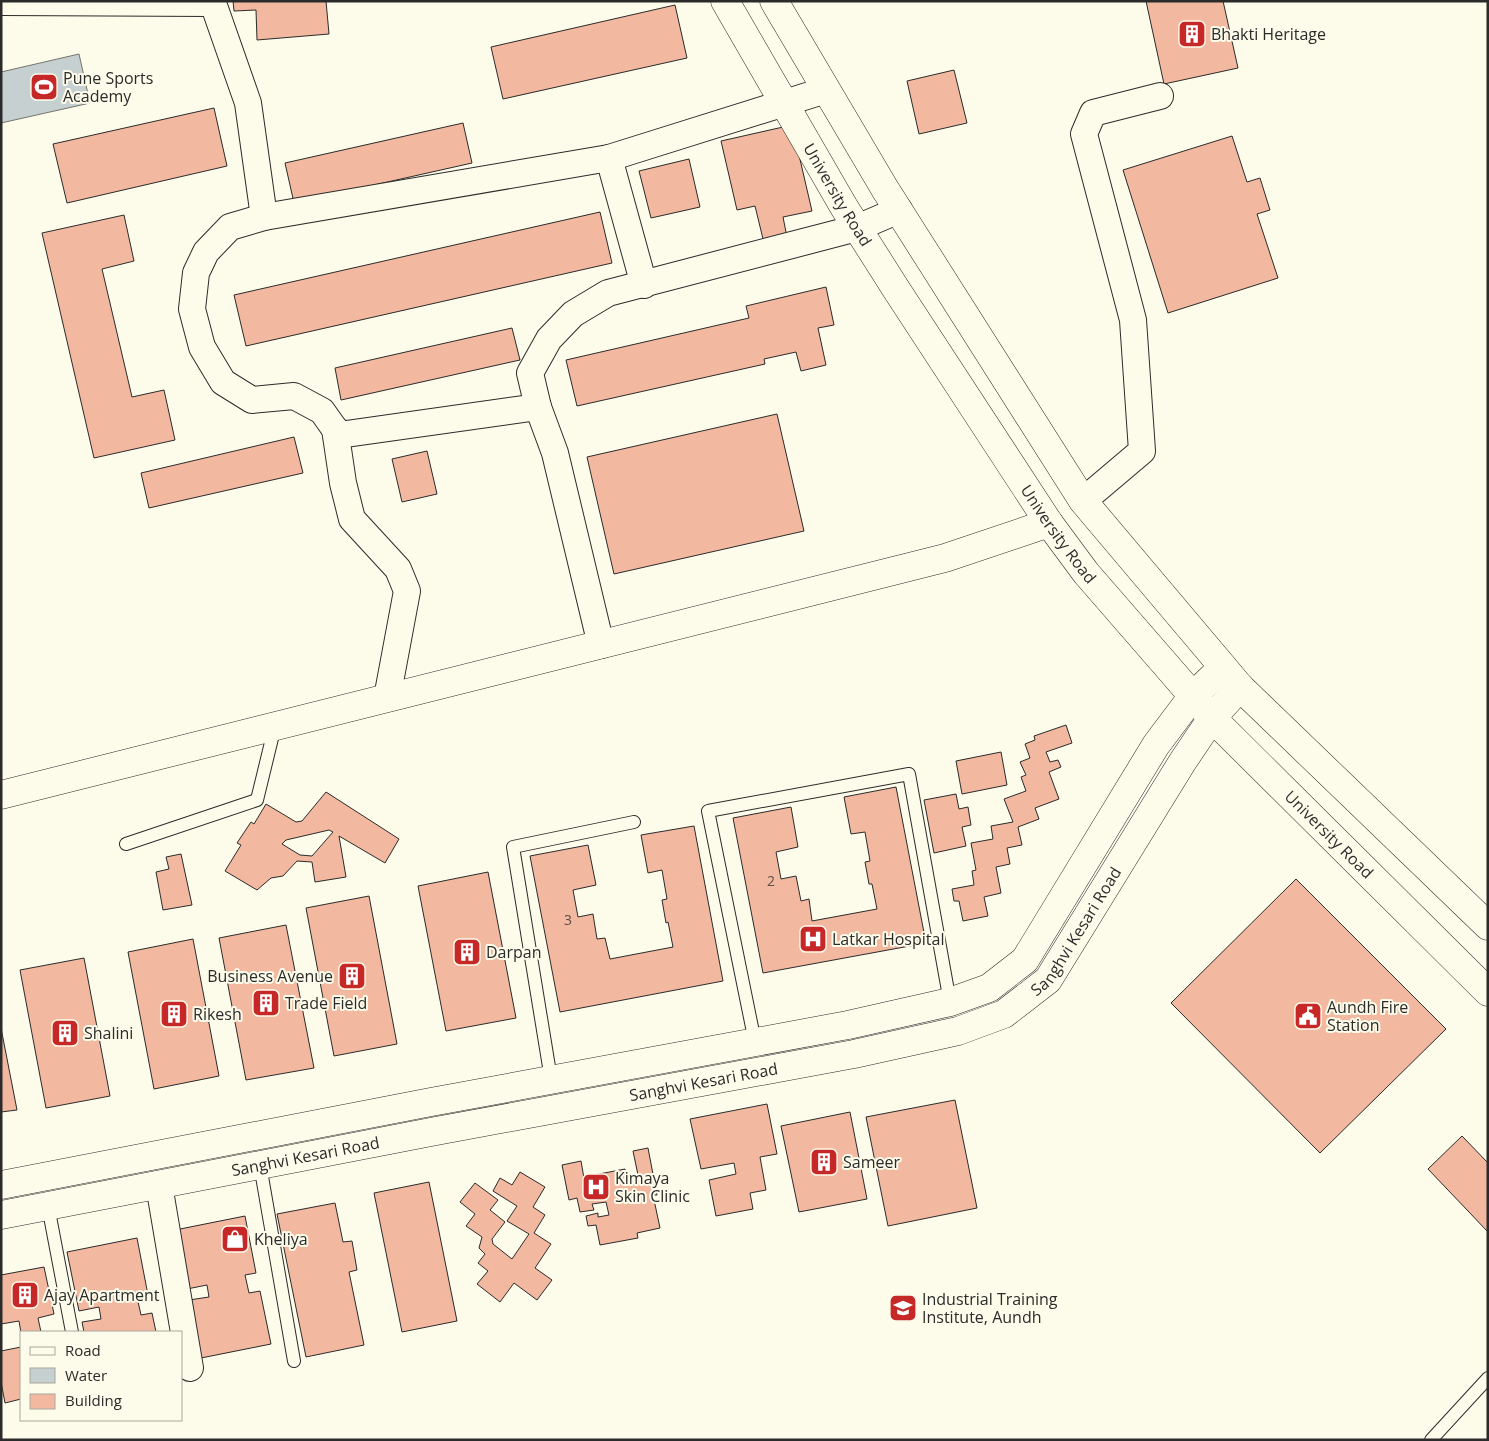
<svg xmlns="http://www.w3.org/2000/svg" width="1489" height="1441" font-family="'Open Sans',sans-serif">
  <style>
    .water { fill: #c7d0d0; stroke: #74746e }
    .building { fill: #f2b8a0; stroke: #2b2b2b; fill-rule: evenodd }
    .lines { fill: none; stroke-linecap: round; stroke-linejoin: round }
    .service-casing { stroke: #2b2b2b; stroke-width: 14 }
    .minor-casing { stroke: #2b2b2b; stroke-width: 28 }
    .tertiary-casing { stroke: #2b2b2b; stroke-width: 29 }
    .secondary-casing { stroke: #2b2b2b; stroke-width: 29 }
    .primary-casing { stroke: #2b2b2b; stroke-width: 29 }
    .service { stroke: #fdfbea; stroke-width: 12 }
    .minor { stroke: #fdfbea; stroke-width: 26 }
    .tertiary { stroke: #fdfbea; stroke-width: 28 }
    .secondary { stroke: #fdfbea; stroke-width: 28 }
    .primary { stroke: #fdfbea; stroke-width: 28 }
    .labels { text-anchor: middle; stroke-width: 4; stroke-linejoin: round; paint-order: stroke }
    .number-label { font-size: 14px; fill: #5d4e48 }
    .poi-label { font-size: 16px; fill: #2b2b2b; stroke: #fdfbea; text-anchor: start }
    .street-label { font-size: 16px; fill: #2b2b2b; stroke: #fdfbea }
  </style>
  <rect width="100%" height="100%" fill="#fdfbea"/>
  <polygon class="water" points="79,54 90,103 1,123 1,72"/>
  <g class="building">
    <polygon points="233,1 326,1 329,34 257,40 256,10 234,11"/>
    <polygon points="1146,1 1223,1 1238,68 1164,84"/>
    <polygon points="675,5 687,58 503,99 491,47"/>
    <polygon points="954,70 967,123 919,134 907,81"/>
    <polygon points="214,108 227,166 67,203 53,144"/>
    <polygon points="463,123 472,163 294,203 285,163"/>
    <polygon points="792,125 812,211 783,217 787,237 764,243 755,206 737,210 721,141"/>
    <polygon points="1232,136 1247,182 1260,178 1270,210 1257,214 1278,278 1168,313 1123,170"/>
    <polygon points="689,159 700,207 651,218 639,171"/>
    <polygon points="600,212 612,263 246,346 234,295"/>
    <polygon points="124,215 134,261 102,269 132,397 164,390 175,440 94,458 42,233"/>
    <polygon points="826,287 834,325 818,328 826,365 801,371 796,352 764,359 765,364 577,406 566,360 749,318 746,306"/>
    <polygon points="512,328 520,360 341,400 335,368"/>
    <polygon points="777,414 804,531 614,574 587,457"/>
    <polygon points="294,437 303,473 149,508 141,473"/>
    <polygon points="427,451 437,494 402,502 392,459"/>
    <polygon points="1066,725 1072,743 1046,752 1050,762 1058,760 1061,767 1049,772 1059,799 1035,808 1039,819 1018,827 1022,845 1007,848 1010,864 996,867 1001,893 984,897 988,916 963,921 959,901 954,901 952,889 974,885 972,871 976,870 971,843 993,839 991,826 1013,822 1004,799 1026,791 1021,777 1026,775 1020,762 1030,758 1025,744 1035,740 1034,736"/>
    <polygon points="1001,752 1007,785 962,794 956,761"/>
    <polygon points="896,787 926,943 763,973 733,818 791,807 798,847 776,852 781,879 796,876 801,901 809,899 812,921 877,909 872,884 869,884 865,862 870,861 865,832 851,834 844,797"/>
    <path d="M326 792 399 839 385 863 339 836 346 877 315 882 312 862 297 861 283 876 271 878 257 890 225 871 241 845 237 843 251 822 254 824 266 804 296 822 302 821ZM329 830 333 832 312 856 300 855 282 844 286 840Z"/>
    <polygon points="956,794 959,809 968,807 971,825 962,827 966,846 934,853 924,800"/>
    <polygon points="694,826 723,981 560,1012 530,856 588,845 596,885 573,890 578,917 593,914 597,939 605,938 610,959 673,947 668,922 666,923 662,900 667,899 662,870 648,873 641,835"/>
    <polygon points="181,854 192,905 163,910 156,872 169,869 166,857"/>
    <polygon points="488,872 516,1018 446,1031 418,886"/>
    <polygon points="1296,879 1446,1029 1320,1153 1171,1003"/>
    <polygon points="369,896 397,1044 334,1056 306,908"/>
    <polygon points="286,925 314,1068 246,1080 219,938"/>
    <polygon points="193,939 219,1076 154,1089 128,952"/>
    <polygon points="84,958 110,1096 46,1108 20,970"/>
    <polygon points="1,1028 17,1110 1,1112"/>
    <polygon points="955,1100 977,1208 888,1226 866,1117"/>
    <polygon points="767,1104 777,1154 760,1157 766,1190 750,1193 753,1209 716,1216 709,1180 736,1174 734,1163 701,1169 690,1119"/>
    <polygon points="850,1112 867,1199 799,1212 781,1126"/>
    <polygon points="1462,1136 1488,1163 1488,1232 1428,1169"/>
    <polygon points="648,1148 657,1195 653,1195 660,1228 637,1233 638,1238 600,1245 596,1225 588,1226 586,1216 598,1213 598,1217 609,1215 606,1202 592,1204 594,1210 580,1212 577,1198 569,1200 562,1165 581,1161 585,1184 596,1182 594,1175 625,1169 627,1178 638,1175 633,1151"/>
    <polygon points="520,1172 545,1187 533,1207 545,1215 534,1233 551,1244 535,1268 552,1280 537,1300 514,1283 500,1302 477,1284 488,1271 478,1263 485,1254 479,1248 482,1237 466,1226 475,1214 460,1202 475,1183 498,1200 490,1210 505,1222 492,1239 493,1244 512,1259 529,1234 507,1221 517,1206 493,1191 500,1178 512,1185"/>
    <polygon points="429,1182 457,1321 402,1332 374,1193"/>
    <polygon points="335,1203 343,1242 352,1241 357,1270 349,1272 364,1345 306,1357 277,1214"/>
    <polygon points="245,1216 256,1273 245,1275 249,1293 260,1291 271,1344 201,1358 189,1300 209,1297 207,1285 187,1289 175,1230"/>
    <polygon points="137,1238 148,1295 137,1297 141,1315 152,1313 156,1332 84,1332 82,1322 101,1319 99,1307 79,1311 67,1252"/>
    <polygon points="44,1267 54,1314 38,1318 41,1332 21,1333 19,1321 1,1324 1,1275"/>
    <polygon points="21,1347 21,1399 5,1403 1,1382 1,1351"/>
  </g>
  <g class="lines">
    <defs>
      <g id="service">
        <polyline points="126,844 257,800 275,726"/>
        <polyline points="755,1042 708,811 909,774 950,1002"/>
        <polyline points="551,1079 513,847 634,822"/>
        <polyline points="260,1165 294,1361"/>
        <polyline points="48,1206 72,1332"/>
        <polyline points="1431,1440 1488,1378"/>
      </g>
      <g id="minor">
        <polyline points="1,2 213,3 213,1"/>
        <polyline points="213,3 248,103 264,217"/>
        <polyline points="644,285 609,158 826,90"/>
        <polyline points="538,407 339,435 322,411 294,396 252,400 223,382 202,347 192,309 196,273 206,252 230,227 264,217 609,158"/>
        <polyline points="335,429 343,483 352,519 398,569 407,591 387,698"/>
        <polyline points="1083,501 1142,451 1133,320 1084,134 1093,113 1160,96"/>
        <polyline points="601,645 555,453 538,407 530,373 549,339 573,314 608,293 857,228 899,210"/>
        <polyline points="159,1185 190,1368"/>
      </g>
      <polyline id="tertiary" points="1,795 945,558 1049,523"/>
      <g id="secondary">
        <polyline points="1,1185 431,1102 848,1025 950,1002 989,988 1025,960 1156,745 1192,697 1223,667"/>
        <path id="s1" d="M1 1215 436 1131 854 1054 958 1031 1004 1014 1048 980 1183 761 1212 718 1240 687"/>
      </g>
      <g id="primary">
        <path id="s2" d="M725 1 844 207 896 289 1049 523 1086 573 1212 718 1488 992"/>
        <polyline points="774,1 885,189 1083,501 1240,687 1488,926"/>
      </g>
    </defs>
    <use href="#service" class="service-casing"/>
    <use href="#minor" class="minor-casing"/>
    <use href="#tertiary" class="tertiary-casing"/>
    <use href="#secondary" class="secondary-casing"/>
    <use href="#primary" class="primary-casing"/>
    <use href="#service" class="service"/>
    <use href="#minor" class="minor"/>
    <use href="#tertiary" class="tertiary"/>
    <use href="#secondary" class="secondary"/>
    <use href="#primary" class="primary"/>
  </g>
  <defs>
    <symbol id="building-square" viewBox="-11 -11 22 22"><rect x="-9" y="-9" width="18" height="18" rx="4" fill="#c62828" stroke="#fdfbea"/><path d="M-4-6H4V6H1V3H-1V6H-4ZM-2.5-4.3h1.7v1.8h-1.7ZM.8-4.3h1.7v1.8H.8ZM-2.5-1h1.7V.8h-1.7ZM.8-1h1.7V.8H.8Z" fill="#fff"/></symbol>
    <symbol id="stadium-square" viewBox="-11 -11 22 22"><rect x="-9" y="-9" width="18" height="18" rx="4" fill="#c62828" stroke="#fdfbea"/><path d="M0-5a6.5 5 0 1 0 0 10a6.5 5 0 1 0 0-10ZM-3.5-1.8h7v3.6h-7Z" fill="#fff"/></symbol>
    <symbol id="hospital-square" viewBox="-11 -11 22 22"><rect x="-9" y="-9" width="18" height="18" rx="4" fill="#c62828" stroke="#fdfbea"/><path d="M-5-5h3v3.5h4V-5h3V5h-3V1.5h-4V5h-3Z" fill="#fff"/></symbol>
    <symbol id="civic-square" viewBox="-11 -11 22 22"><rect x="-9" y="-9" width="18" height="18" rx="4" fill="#c62828" stroke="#fdfbea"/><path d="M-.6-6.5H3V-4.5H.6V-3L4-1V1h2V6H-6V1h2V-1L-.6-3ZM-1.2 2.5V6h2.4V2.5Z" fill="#fff"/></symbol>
    <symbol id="shop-square" viewBox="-11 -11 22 22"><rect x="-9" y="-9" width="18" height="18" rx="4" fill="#c62828" stroke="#fdfbea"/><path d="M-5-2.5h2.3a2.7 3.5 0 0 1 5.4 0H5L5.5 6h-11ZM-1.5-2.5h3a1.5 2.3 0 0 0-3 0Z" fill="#fff"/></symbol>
    <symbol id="university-square" viewBox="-11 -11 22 22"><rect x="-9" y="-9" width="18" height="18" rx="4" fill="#c62828" stroke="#fdfbea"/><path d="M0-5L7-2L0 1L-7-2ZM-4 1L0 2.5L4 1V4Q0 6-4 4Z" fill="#fff"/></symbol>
  </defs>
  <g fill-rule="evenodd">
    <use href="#building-square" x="1176" y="18" width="32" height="32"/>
    <use href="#stadium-square" x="28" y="71" width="32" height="32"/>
    <use href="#hospital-square" x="797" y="923" width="32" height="32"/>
    <use href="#building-square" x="451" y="936" width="32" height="32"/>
    <use href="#building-square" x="336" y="960" width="32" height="32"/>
    <use href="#building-square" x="250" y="987" width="32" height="32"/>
    <use href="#building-square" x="158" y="998" width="32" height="32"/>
    <use href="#civic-square" x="1292" y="1000" width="32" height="32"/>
    <use href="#building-square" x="49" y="1017" width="32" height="32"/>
    <use href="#building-square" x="808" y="1146" width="32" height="32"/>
    <use href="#hospital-square" x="580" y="1171" width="32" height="32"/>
    <use href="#shop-square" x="219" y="1223" width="32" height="32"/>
    <use href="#building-square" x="9" y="1279" width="32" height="32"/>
    <use href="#university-square" x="887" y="1292" width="32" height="32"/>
  </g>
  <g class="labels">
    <g class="number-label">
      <text x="771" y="886">2</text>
      <text x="568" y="925">3</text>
    </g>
    <g class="poi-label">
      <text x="1211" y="40">Bhakti Heritage</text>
      <text x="63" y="84">Pune Sports<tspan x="63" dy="18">Academy</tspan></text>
      <text x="832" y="945">Latkar Hospital</text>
      <text x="486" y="958">Darpan</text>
      <text x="333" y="982" text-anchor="end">Business Avenue</text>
      <text x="285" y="1009">Trade Field</text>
      <text x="1327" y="1013">Aundh Fire<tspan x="1327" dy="18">Station</tspan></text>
      <text x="193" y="1020">Rikesh</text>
      <text x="84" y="1039">Shalini</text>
      <text x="843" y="1168">Sameer</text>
      <text x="615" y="1184">Kimaya<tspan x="615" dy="18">Skin Clinic</tspan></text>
      <text x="254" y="1245">Kheliya</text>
      <text x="44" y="1301">Ajay Apartment</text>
      <text x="922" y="1305">Industrial Training<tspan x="922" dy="18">Institute, Aundh</tspan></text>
    </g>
    <g class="street-label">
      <text dy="6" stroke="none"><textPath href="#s2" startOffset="224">University Road</textPath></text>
      <text dy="6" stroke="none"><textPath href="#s2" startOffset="629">University Road</textPath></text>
      <text dy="6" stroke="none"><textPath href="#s2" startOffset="1034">University Road</textPath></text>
      <text dy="6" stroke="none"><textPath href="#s1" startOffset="1135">Sanghvi Kesari Road</textPath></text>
      <text dy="6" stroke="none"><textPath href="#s1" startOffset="715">Sanghvi Kesari Road</textPath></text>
      <text dy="6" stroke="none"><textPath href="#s1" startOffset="310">Sanghvi Kesari Road</textPath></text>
    </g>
  </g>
  <rect width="1489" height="1441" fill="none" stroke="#2b2b2b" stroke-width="5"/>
  <rect x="20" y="1331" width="162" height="90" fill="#fdfbea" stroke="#a9a89e"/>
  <rect x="30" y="1347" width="25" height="8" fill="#fdfbea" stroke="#a9a89e"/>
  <text x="65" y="1356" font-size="15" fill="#2b2b2b">Road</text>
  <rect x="30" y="1368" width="25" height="15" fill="#c7d0d0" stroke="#a9a89e"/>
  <text x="65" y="1381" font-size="15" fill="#2b2b2b">Water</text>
  <rect x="30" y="1394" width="25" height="15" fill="#f2b8a0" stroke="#a9a89e"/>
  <text x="65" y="1406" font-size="15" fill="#2b2b2b">Building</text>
</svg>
